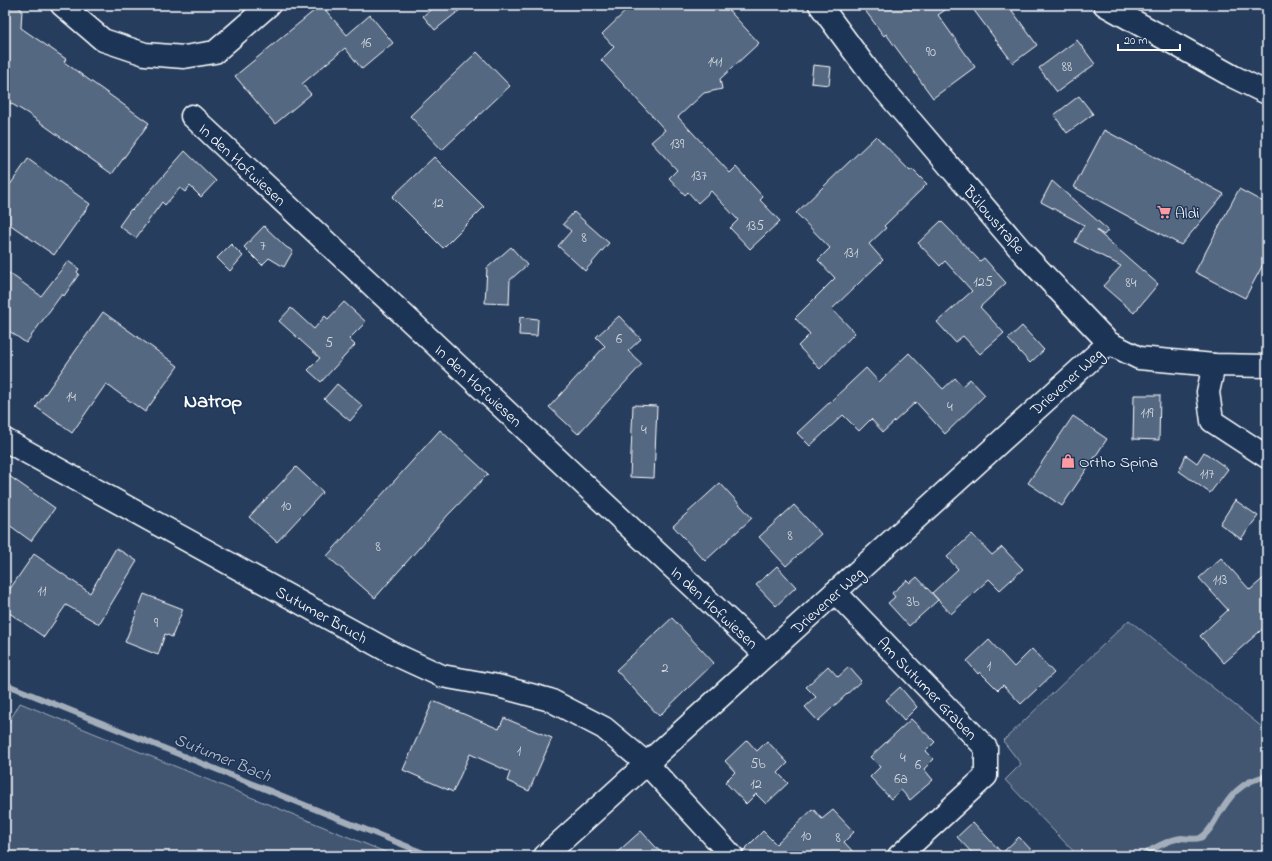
<svg xmlns="http://www.w3.org/2000/svg" width="1272" height="861" font-family="'Indie Flower',sans-serif">
  <style>
    .green { fill: #425672; stroke: #a0aab8 }
    .lines { fill: none; stroke-linecap: round; stroke-linejoin: round }
    .stream { stroke: #a4aebb; stroke-width: 6 }
    .building { fill: #556781; stroke: #fff }
    .minor-casing { stroke: #fff; stroke-width: 25 }
    .major-casing { stroke: #fff; stroke-width: 25 }
    .minor { stroke: #1d3557; stroke-width: 22 }
    .major { stroke: #1d3557; stroke-width: 22 }
    .labels { text-anchor: middle; stroke-width: 3; stroke-linejoin: round; paint-order: stroke }
    .number-label { font-size: 14px; fill: #d4d9e0 }
    .street-label { font-size: 16px; fill: #fff; stroke: #1d3557 }
    .poi-label { font-size: 16px; fill: #fff; stroke: #1d3557; text-anchor: start }
    .water-label { font-size: 17px; font-style: italic; fill: #bbc2cc; stroke: #1d3557 }
    .district-label { font-size: 20px; font-weight: bold; fill: #fff; stroke: #1d3557 }
  </style>
  <rect width="100%" height="100%" fill="#263d5e"/>
  <filter id="ink" filterUnits="userSpaceOnUse"><feTurbulence type="fractalNoise" baseFrequency=".025" numOctaves="2"/><feDisplacementMap in="SourceGraphic" scale="8" xChannelSelector="R" yChannelSelector="G"/><feConvolveMatrix kernelMatrix="1 2 1 2 8 2 1 2 1" color-interpolation-filters="sRGB"/></filter>
  <g filter="url(#ink)">
    <g class="green">
      <polygon points="1129,620 1267,731 1267,856 1078,856 1005,780 1021,764 1003,741"/>
      <polygon points="20,703 395,856 5,856 5,729"/>
    </g>
    <g class="lines">
      <g class="stream">
        <polyline points="5,684 431,856"/>
        <path d="M1143 856C1152 848 1169 840 1181 838 1187 838 1195 840 1200 838 1207 835 1212 826 1216 819 1229 797 1240 781 1267 776"/>
      </g>
    </g>
    <g class="building">
      <polygon points="5,5 16,5 22,10 21,28 66,59 64,62 149,123 112,174 27,113 5,100"/>
      <polygon points="321,5 347,35 370,15 393,43 362,69 345,48 302,84 311,94 275,124 235,76"/>
      <polygon points="436,5 466,5 435,30 423,16"/>
      <polygon points="632,5 724,5 759,43 720,79 722,89 704,93 678,117 730,173 736,167 763,197 760,200 780,221 750,249 730,228 738,220 711,191 698,203 688,192 685,195 669,178 677,170 651,142 665,130 601,60 614,47 602,34"/>
      <polygon points="861,5 952,5 938,15 975,67 933,98 886,34 884,36"/>
      <polygon points="970,5 1008,5 1037,45 1013,63"/>
      <polygon points="1077,40 1095,64 1057,92 1039,68"/>
      <polygon points="477,52 510,86 442,150 410,116"/>
      <polygon points="813,65 831,67 829,85 811,83"/>
      <polygon points="1079,96 1093,114 1067,133 1054,115"/>
      <polygon points="1104,130 1224,194 1181,245 1074,187"/>
      <polygon points="876,136 910,171 912,169 927,184 884,226 886,228 869,244 883,260 832,309 855,333 820,369 798,346 810,334 795,318 835,278 818,260 830,248 796,213"/>
      <polygon points="185,151 216,181 201,197 190,186 185,192 180,188 165,205 162,202 136,238 119,226 131,209 132,210 150,191"/>
      <polygon points="434,157 484,207 443,248 392,197"/>
      <polygon points="28,159 90,204 54,255 5,221 5,192"/>
      <polygon points="1052,181 1108,230 1104,235 1096,230 1158,284 1134,313 1103,286 1121,266 1075,242 1084,225 1041,202"/>
      <polygon points="1239,189 1267,204 1267,257 1245,298 1195,272"/>
      <polygon points="574,212 609,243 585,271 558,246 571,231 563,224"/>
      <polygon points="941,221 980,261 984,258 1006,283 980,307 1004,333 980,354 963,336 955,342 937,322 972,291 945,261 940,266 918,243"/>
      <polygon points="264,226 286,247 293,251 284,267 269,258 262,265 244,247"/>
      <polygon points="231,244 243,256 230,271 217,258"/>
      <polygon points="511,247 527,265 510,280 509,304 485,303 487,268"/>
      <polygon points="68,261 79,269 77,272 79,274 64,296 62,294 26,343 5,328 5,270 41,296"/>
      <polygon points="344,302 366,322 349,339 355,345 321,382 308,370 320,358 279,321 291,308 314,329 325,316 328,319"/>
      <polygon points="103,312 178,366 145,412 106,384 72,433 36,407"/>
      <polygon points="619,316 641,339 628,351 642,364 578,434 549,407 605,346 596,337"/>
      <polygon points="520,317 538,319 537,336 519,335"/>
      <polygon points="1022,326 1044,350 1030,363 1008,339"/>
      <polygon points="909,353 943,389 955,378 962,386 970,379 985,395 945,434 916,402 883,432 871,419 859,431 843,415 810,446 797,433 866,368 879,382"/>
      <polygon points="337,384 363,406 350,421 324,399"/>
      <polygon points="1134,395 1160,395 1159,440 1133,439"/>
      <polygon points="633,405 657,406 654,478 630,477"/>
      <polygon points="1073,416 1107,439 1062,506 1028,483"/>
      <polygon points="440,430 488,474 448,515 375,598 327,556"/>
      <polygon points="1204,452 1228,469 1210,493 1179,471 1186,455 1197,463"/>
      <polygon points="296,467 323,492 277,542 249,517"/>
      <polygon points="5,473 55,508 31,541 5,522"/>
      <polygon points="720,483 752,518 705,561 673,526"/>
      <polygon points="1235,500 1258,516 1241,539 1220,524"/>
      <polygon points="794,505 821,534 786,566 759,537"/>
      <polygon points="972,534 992,555 1002,547 1023,569 1000,590 989,579 951,614 932,593 958,569 947,557"/>
      <polygon points="116,548 137,561 99,624 66,605 44,637 5,610 5,596 34,554 90,593"/>
      <polygon points="1221,558 1250,590 1267,575 1267,625 1224,663 1200,636 1228,610 1199,578"/>
      <polygon points="777,566 796,587 776,606 756,585"/>
      <polygon points="917,577 938,600 909,626 888,603 895,597 892,593 907,580 910,583"/>
      <polygon points="144,594 183,609 172,637 165,634 158,655 125,642"/>
      <polygon points="672,618 714,663 659,716 616,670"/>
      <polygon points="989,640 1014,667 1032,649 1054,673 1021,704 1003,685 998,690 980,672 978,674 967,661"/>
      <polygon points="828,666 838,677 849,667 861,681 818,721 805,707 816,697 806,687"/>
      <polygon points="900,687 917,707 904,720 886,700"/>
      <polygon points="433,701 499,729 504,718 552,738 529,791 507,781 510,772 470,754 453,792 403,770"/>
      <polygon points="911,719 935,742 926,751 934,759 924,769 933,780 910,800 901,790 891,799 870,777 880,767 870,757"/>
      <polygon points="747,740 757,751 767,741 788,763 778,773 788,783 766,804 756,794 746,804 725,782 735,772 725,761"/>
      <polygon points="813,809 822,819 833,810 854,832 844,842 857,856 744,856 743,851 763,831 776,844"/>
      <polygon points="973,822 1002,853 1019,837 1037,856 975,856 957,837"/>
      <polygon points="641,831 664,856 613,856"/>
    </g>
    <g class="lines">
      <defs>
        <g id="minor">
          <polyline points="62,5 103,40 145,54 184,57 215,52 269,5"/>
          <polyline points="820,5 870,73 1025,255 1109,343 1139,358 1214,365 1267,366"/>
          <polyline points="192,116 766,655"/>
          <polyline points="1214,365 1208,392 1212,421 1267,457"/>
          <polyline points="5,440 392,653 442,676 498,686 550,700 604,728 647,764 732,856"/>
          <polyline points="835,592 986,748 986,776 899,856"/>
          <polyline points="545,856 1109,343"/>
        </g>
        <polyline id="major" points="1105,5 1234,77 1267,93"/>
      </defs>
      <use href="#minor" class="minor-casing"/>
      <use href="#major" class="major-casing"/>
      <use href="#minor" class="minor"/>
      <use href="#major" class="major"/>
    </g>
  </g>
  <defs>
    <symbol id="supermarket-bare" viewBox="-9 -9 18 18"><path d="M-6-5.5h2.5l.6 2H6L4.5 2H-2.5L-4.4-4H-6ZM-1.5 3.2a1.3 1.3 0 1 0 .1 0ZM3 3.2a1.3 1.3 0 1 0 .1 0Z" fill="#ff9aa2" stroke="#1d3557" stroke-width="2.5" paint-order="stroke"/></symbol>
    <symbol id="shop-bare" viewBox="-9 -9 18 18"><path d="M-5-2.5h2.3a2.7 3.5 0 0 1 5.4 0H5L5.5 6h-11ZM-1.5-2.5h3a1.5 2.3 0 0 0-3 0Z" fill="#ff9aa2" stroke="#1d3557" stroke-width="2.5" paint-order="stroke"/></symbol>
  </defs>
  <g fill-rule="evenodd">
    <use href="#supermarket-bare" x="1154" y="202" width="20" height="20"/>
    <use href="#shop-bare" x="1058" y="451" width="20" height="20"/>
  </g>
  <g class="labels">
    <g class="number-label">
      <text x="366" y="47">16</text>
      <text x="931" y="56">90</text>
      <text x="715" y="66">141</text>
      <text x="1067" y="71">88</text>
      <text x="677" y="148">139</text>
      <text x="699" y="180">137</text>
      <text x="438" y="207">12</text>
      <text x="755" y="230">135</text>
      <text x="584" y="242">8</text>
      <text x="263" y="250">7</text>
      <text x="851" y="257">131</text>
      <text x="983" y="286">125</text>
      <text x="1131" y="287">84</text>
      <text x="619" y="343">6</text>
      <text x="329" y="347">5</text>
      <text x="71" y="401">14</text>
      <text x="950" y="411">4</text>
      <text x="1147" y="417">119</text>
      <text x="644" y="434">4</text>
      <text x="1207" y="478">117</text>
      <text x="286" y="510">10</text>
      <text x="790" y="540">8</text>
      <text x="378" y="551">8</text>
      <text x="1220" y="584">113</text>
      <text x="42" y="595">11</text>
      <text x="913" y="606">3b</text>
      <text x="156" y="627">9</text>
      <text x="989" y="670">1</text>
      <text x="665" y="672">2</text>
      <text x="519" y="755">1</text>
      <text x="903" y="762">4</text>
      <text x="758" y="768">5b</text>
      <text x="918" y="769">6</text>
      <text x="901" y="783">6a</text>
      <text x="756" y="788">12</text>
      <text x="806" y="840">10</text>
      <text x="838" y="842">8</text>
    </g>
    <g class="street-label">
      <text transform="translate(243 164) rotate(43)" y="6">In den Hofwiesen</text>
      <text transform="translate(995 219) rotate(49)" y="6">Bülowstraße</text>
      <text transform="translate(1066 381) rotate(-42)" y="6">Drievener Weg</text>
      <text transform="translate(479 385) rotate(43)" y="6">In den Hofwiesen</text>
      <text transform="translate(827 600) rotate(-42)" y="6">Drievener Weg</text>
      <text transform="translate(715 607) rotate(43)" y="6">In den Hofwiesen</text>
      <text transform="translate(322 614) rotate(29)" y="6">Sutumer Bruch</text>
      <text transform="translate(928 688) rotate(46)" y="6">Am Sutumer Graben</text>
    </g>
    <g class="poi-label">
      <text x="1175" y="218">Aldi</text>
      <text x="1079" y="467">Ortho Spina</text>
    </g>
    <g class="water-label">
      <text transform="translate(223 757) rotate(22)" y="6">Sutumer Bach</text>
    </g>
    <g class="district-label">
      <text x="213" y="407">Natrop</text>
    </g>
  </g>
  <rect width="1272" height="861" fill="none" stroke="#1d3557" stroke-width="20"/>
  <rect x="10" y="10" width="1252" height="841" fill="none" stroke="#fff" stroke-width="1.5" filter="url(#ink)"/>
  <path d="M1118 44v6h62v-6" fill="none" stroke="#ffffff" stroke-width="2"/>
  <text x="1124" y="44" font-size="12" fill="#ffffff" stroke="#1d3557" stroke-width="3" paint-order="stroke">20 m</text>
</svg>
